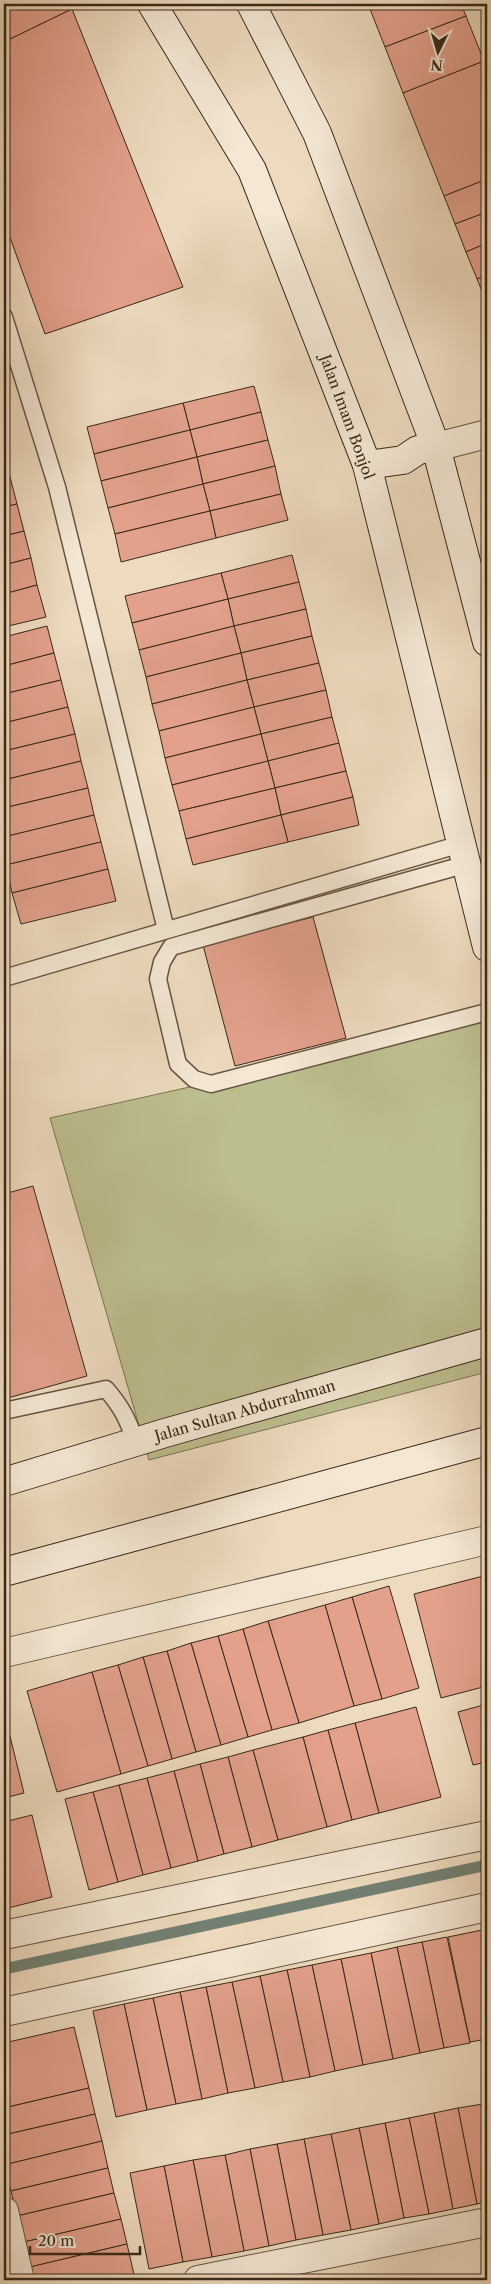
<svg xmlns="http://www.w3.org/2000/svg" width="491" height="2284" font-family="'Libre Caslon Text',serif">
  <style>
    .green { fill: #bdbe8f; stroke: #7a7354 }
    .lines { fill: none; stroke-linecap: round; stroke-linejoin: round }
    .stream { stroke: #728074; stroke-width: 11 }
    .building { fill: #e3a18c; stroke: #382818 }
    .lane-casing { stroke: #665542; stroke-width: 19 }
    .street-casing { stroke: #665542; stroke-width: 30 }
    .secondary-casing { stroke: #382818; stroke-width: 30 }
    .lane { stroke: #f4e8d5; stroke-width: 16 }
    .street { stroke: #f4e8d5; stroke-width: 28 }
    .secondary { stroke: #f4e8d5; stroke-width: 28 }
    .labels { text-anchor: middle; stroke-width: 4.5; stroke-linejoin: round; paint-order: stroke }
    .street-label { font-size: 15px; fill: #382818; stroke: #f4e8d5 }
  </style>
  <rect width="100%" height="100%" fill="#eedbbf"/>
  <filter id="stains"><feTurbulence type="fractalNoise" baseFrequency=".004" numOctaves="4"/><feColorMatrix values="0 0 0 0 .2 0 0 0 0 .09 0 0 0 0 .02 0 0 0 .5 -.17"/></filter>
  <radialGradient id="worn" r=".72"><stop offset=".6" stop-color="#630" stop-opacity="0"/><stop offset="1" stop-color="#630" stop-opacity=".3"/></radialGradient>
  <polygon class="green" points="487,1021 487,1372 149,1460 50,1118"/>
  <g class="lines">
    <polyline class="stream" points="4,1969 487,1865"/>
  </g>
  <g class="building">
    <polygon points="4,4 69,4 72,9 4,42"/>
    <polygon points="368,4 461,4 466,16 385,47"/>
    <polygon points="72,9 183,287 45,334 4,221 4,42"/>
    <polygon points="466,16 484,61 403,93 385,47"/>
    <polygon points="484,61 487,70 487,179 444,196 403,93"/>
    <polygon points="487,179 487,212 455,224 444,196"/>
    <polygon points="487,212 487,243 466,252 455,224"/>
    <polygon points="487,243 487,275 477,279 466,252"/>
    <polygon points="487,275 487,304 477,279"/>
    <polygon points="254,386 261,412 190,430 183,403"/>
    <polygon points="183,403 190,430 94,454 87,427"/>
    <polygon points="261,412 268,440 197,457 190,430"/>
    <polygon points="190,430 197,457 101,481 94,454"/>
    <polygon points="268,440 275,466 203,484 197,457"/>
    <polygon points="4,452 10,477 4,479"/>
    <polygon points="197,457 203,484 108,508 101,481"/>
    <polygon points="275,466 281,494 210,511 203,484"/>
    <polygon points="10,477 17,504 4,507 4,479"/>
    <polygon points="203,484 210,511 115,534 108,508"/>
    <polygon points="281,494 288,520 216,538 210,511"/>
    <polygon points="17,504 24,531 4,536 4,507"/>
    <polygon points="210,511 216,538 121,562 115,534"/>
    <polygon points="24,531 31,558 4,565 4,536"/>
    <polygon points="292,555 299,582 228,599 221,573"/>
    <polygon points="31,558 37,585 4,594 4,565"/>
    <polygon points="221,573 228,599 132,623 125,596"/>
    <polygon points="299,582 306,609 234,626 228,599"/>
    <polygon points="37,585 46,617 4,627 4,594"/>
    <polygon points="228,599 234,626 139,650 132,623"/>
    <polygon points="306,609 312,636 241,653 234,626"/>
    <polygon points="47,626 54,653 4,666 4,637"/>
    <polygon points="234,626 241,653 146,677 139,650"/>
    <polygon points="312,636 319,663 247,680 241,653"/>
    <polygon points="54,653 61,680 4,694 4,666"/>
    <polygon points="241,653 247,680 152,704 146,677"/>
    <polygon points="319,663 326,690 254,707 247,680"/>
    <polygon points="61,680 68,707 4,723 4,694"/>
    <polygon points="247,680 254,707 159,731 152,704"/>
    <polygon points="326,690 332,717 261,734 254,707"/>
    <polygon points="68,707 75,734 4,751 4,723"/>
    <polygon points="254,707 261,734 165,758 159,731"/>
    <polygon points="332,717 339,743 268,761 261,734"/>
    <polygon points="75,734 81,761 4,780 4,751"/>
    <polygon points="261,734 268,761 172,785 165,758"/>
    <polygon points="339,743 346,771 275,788 268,761"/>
    <polygon points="81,761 88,788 4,808 4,780"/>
    <polygon points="268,761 275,788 179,811 172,785"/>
    <polygon points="346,771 353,797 281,815 275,788"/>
    <polygon points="88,788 94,815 4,837 4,808"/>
    <polygon points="275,788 281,815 186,839 179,811"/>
    <polygon points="353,797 359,825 288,842 281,815"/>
    <polygon points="94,815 101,842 6,865 4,837"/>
    <polygon points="281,815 288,842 193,865 186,839"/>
    <polygon points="101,842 108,869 12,893 6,865"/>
    <polygon points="108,869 116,901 21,924 12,893"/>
    <polygon points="313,917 346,1038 235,1066 203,945"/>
    <polygon points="33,1186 87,1376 4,1399 4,1194"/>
    <polygon points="487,1575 487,1686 441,1698 414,1594"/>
    <polygon points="389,1586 419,1688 382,1699 352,1597"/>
    <polygon points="352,1597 382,1699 354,1706 325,1605"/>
    <polygon points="325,1605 354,1706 299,1723 268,1621"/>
    <polygon points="268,1621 299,1723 272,1730 243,1629"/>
    <polygon points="243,1629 272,1730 248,1737 218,1636"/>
    <polygon points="218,1636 248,1737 221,1745 191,1643"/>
    <polygon points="191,1643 221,1745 196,1752 167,1651"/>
    <polygon points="167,1651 196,1752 172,1759 143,1657"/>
    <polygon points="143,1657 172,1759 148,1766 118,1665"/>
    <polygon points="118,1665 148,1766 121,1774 92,1672"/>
    <polygon points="92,1672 121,1774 57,1792 27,1691"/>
    <polygon points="487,1704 487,1762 473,1765 458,1712"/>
    <polygon points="416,1707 441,1797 379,1813 355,1723"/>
    <polygon points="4,1712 24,1793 4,1798"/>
    <polygon points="355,1723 379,1813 352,1820 328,1730"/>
    <polygon points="328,1730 352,1820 327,1827 303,1737"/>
    <polygon points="303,1737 327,1827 278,1840 253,1750"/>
    <polygon points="253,1750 278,1840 252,1847 228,1757"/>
    <polygon points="228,1757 252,1847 224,1854 200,1764"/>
    <polygon points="200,1764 224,1854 198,1861 174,1771"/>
    <polygon points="174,1771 198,1861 171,1868 147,1778"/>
    <polygon points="147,1778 171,1868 143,1875 119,1785"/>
    <polygon points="119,1785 143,1875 118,1882 93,1792"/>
    <polygon points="93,1792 118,1882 89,1890 65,1799"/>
    <polygon points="32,1815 52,1897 4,1909 4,1822"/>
    <polygon points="487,1929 487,2039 470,2042 448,1937"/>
    <polygon points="447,1937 470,2043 444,2048 422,1942"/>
    <polygon points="422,1942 444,2048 420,2053 397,1947"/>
    <polygon points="397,1947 420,2053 393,2059 371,1953"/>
    <polygon points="371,1953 393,2059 363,2065 341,1959"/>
    <polygon points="341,1959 363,2065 335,2071 312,1965"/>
    <polygon points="312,1965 335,2071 310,2077 287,1970"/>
    <polygon points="287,1970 310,2077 283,2082 260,1976"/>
    <polygon points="260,1976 283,2082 255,2088 232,1982"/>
    <polygon points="232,1982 255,2088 228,2093 206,1987"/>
    <polygon points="206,1987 228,2093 202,2099 180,1992"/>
    <polygon points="180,1992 202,2099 176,2104 153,1998"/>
    <polygon points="153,1998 176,2104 147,2110 124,2004"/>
    <polygon points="124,2004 147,2110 116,2117 93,2011"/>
    <polygon points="74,2027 89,2088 4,2108 4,2043"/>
    <polygon points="89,2088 95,2114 4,2135 4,2108"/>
    <polygon points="483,2104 487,2126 487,2202 477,2204 458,2108"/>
    <polygon points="458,2108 477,2204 453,2209 434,2113"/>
    <polygon points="434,2113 453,2209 429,2214 409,2118"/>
    <polygon points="95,2114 102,2141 4,2165 4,2135"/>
    <polygon points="409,2118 429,2214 404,2218 385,2123"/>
    <polygon points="385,2123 404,2218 379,2224 359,2128"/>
    <polygon points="359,2128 379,2224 351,2230 331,2134"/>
    <polygon points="331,2134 351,2230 323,2235 304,2139"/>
    <polygon points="304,2139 323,2235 296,2240 277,2144"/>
    <polygon points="102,2141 108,2168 11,2191 4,2165"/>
    <polygon points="277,2144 296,2240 269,2246 250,2149"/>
    <polygon points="250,2149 269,2246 244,2251 225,2155"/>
    <polygon points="225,2155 244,2251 212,2257 193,2160"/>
    <polygon points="193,2160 212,2257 183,2262 164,2166"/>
    <polygon points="164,2166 183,2262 149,2269 130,2173"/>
    <polygon points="108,2168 114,2193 17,2216 11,2191"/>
    <polygon points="114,2193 121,2219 24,2242 17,2216"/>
    <polygon points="121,2219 127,2244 30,2267 24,2242"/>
    <polygon points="127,2244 135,2279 33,2280 30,2267"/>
  </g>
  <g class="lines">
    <defs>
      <g id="lane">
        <polyline points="4,317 57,487 166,930"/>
        <polyline points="467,864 171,947 162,962 158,979 178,1064 194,1079 211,1084 487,1012"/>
        <polyline points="4,978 461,844"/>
        <path d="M4 1411 106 1389C121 1406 129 1421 135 1442"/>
      </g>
      <g id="street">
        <polyline points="436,447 487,434"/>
        <polyline points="4,1653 487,1540"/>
        <polyline points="4,1935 487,1835"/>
        <polyline points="4,2012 487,1907"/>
        <polyline points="4,2211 20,2280"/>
        <polyline points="198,2280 487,2222"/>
      </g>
      <g id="secondary">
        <polyline points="152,4 252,170 367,465 487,947"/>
        <polyline points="251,4 317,133 436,447 487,642"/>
        <polyline points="367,465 403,460 418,450 436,447"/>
        <polyline points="4,1482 165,1433 487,1342"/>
        <polyline points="4,1572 487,1441"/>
      </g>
    </defs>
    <use href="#lane" class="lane-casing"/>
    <use href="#street" class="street-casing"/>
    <use href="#secondary" class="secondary-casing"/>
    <use href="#lane" class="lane"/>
    <use href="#street" class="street"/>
    <use href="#secondary" class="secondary"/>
  </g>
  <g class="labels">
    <g class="street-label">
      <text transform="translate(347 417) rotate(70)" y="5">Jalan Imam Bonjol</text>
      <text transform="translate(245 1411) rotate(-16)" y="5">Jalan Sultan Abdurrahman</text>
    </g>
  </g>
  <rect width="491" height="2284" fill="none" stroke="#eedbbf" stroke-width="20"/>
  <rect x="5" y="5" width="481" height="2274" fill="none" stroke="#382818" stroke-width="2.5"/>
  <rect x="10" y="10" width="471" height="2264" fill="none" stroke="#382818"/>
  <g transform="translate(438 52) rotate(185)" stroke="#f4e8d5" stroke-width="4" paint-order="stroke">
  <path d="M0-4L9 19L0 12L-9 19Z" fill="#382818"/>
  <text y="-8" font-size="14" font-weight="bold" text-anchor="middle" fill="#382818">N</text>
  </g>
  <path d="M30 2246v8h110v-8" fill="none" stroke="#382818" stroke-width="2.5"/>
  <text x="38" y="2246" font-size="15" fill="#382818" stroke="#f4e8d5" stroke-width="4" paint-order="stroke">20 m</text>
  <rect width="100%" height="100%" filter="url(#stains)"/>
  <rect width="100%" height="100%" fill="url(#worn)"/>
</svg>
